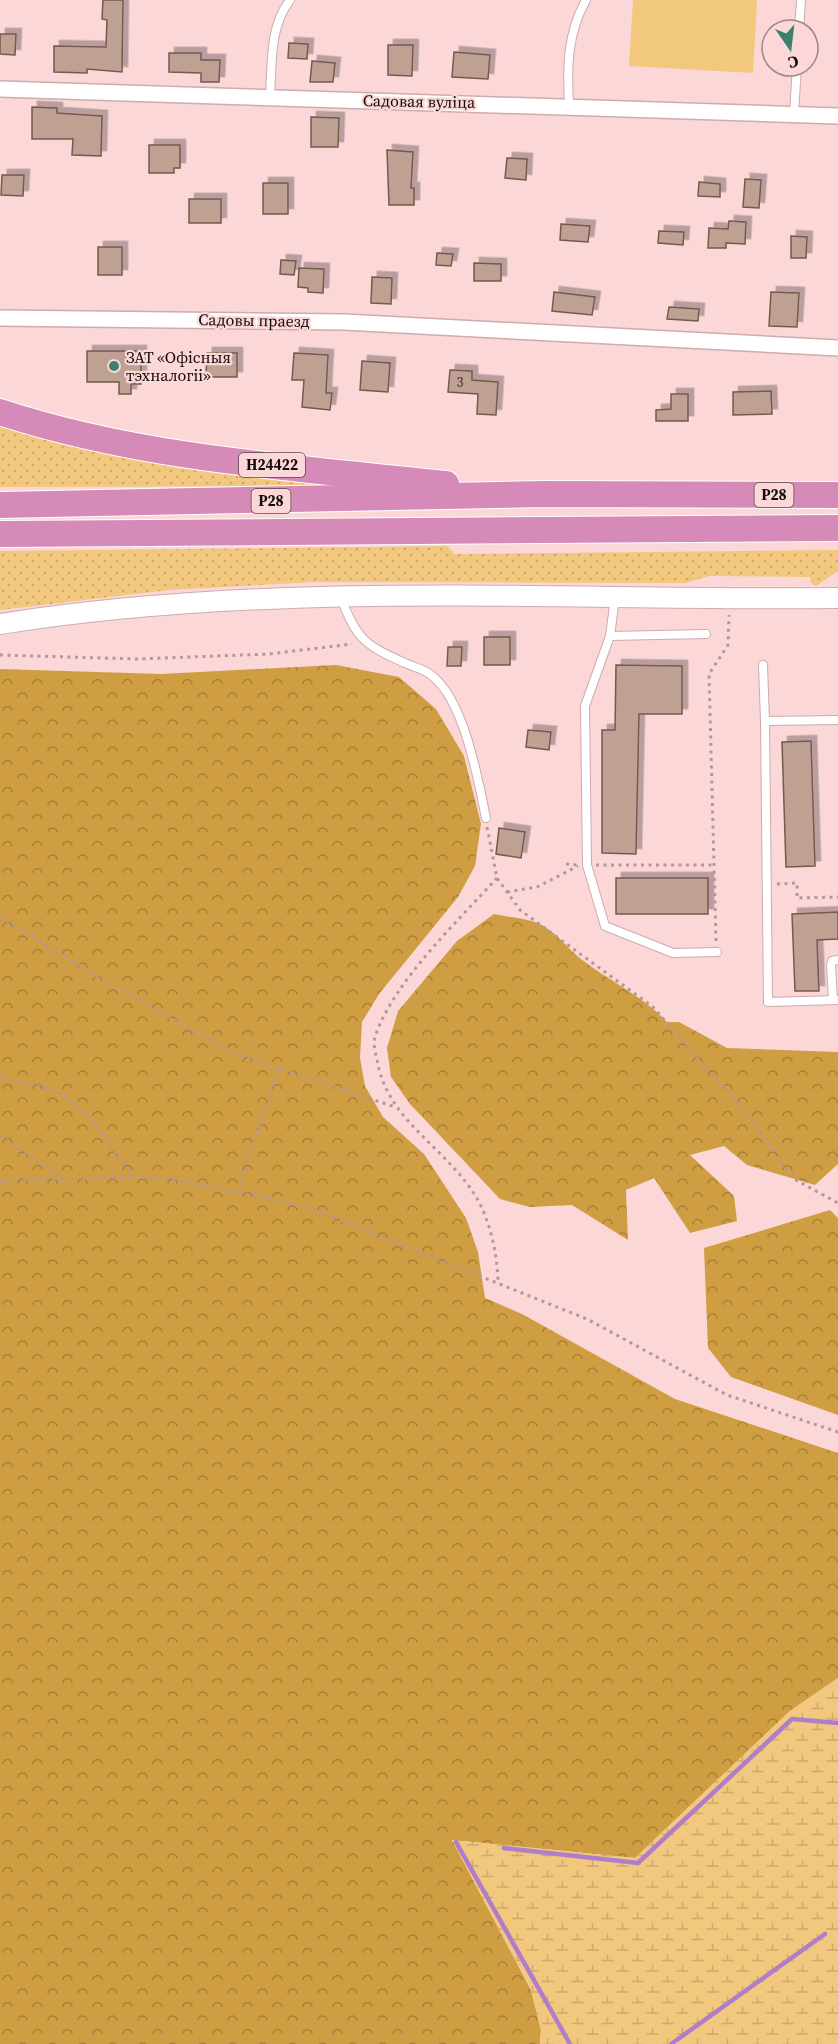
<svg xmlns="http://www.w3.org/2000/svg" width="838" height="2044" font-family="'Source Serif 4',serif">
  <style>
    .grass { fill: url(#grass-dots) }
    .forest { fill: url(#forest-crowns) }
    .wetland { fill: url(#wetland-marsh) }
    .park { fill: #f2c87e }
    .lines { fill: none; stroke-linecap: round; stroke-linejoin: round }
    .stream { stroke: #b07dca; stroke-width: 4.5 }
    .building { fill: #bea193; stroke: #745a4c; stroke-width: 1.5; filter: url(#shadow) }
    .service-casing { stroke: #ceacac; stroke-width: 10 }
    .minor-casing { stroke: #ceacac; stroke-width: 18 }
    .tertiary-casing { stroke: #ceacac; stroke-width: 22 }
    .trunk-casing { stroke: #fff; stroke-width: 28 }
    .path { stroke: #b49899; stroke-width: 3; stroke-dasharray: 3 4.5; stroke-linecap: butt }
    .service { stroke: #fff; stroke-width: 8 }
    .minor { stroke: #fff; stroke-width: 15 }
    .tertiary { stroke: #fff; stroke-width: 20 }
    .trunk { stroke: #d68ab7; stroke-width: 26 }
    .poi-dot { fill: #3d7f6f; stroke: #fbd7d8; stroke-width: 2 }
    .labels { text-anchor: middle; stroke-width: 4.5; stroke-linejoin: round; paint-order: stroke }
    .number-label { font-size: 14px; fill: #3f302c }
    .shield { fill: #fbd7d8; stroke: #5a4848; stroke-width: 1.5 }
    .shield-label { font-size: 15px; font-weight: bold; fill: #150a0a }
    .street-label { font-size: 16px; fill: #150a0a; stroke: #fbd7d8 }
    .poi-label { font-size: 16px; fill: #150a0a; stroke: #fbd7d8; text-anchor: start }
  </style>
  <defs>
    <pattern id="grass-dots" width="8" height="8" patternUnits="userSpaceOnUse" patternTransform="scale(1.5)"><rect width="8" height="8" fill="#f2c87e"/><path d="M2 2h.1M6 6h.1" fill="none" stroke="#cfaa6c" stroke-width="1.8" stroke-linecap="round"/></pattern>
    <pattern id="forest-crowns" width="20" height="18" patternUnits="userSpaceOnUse" patternTransform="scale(1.5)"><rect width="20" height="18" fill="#cf9e42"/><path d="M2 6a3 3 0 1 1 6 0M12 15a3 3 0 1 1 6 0" fill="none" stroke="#a77f35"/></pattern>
    <pattern id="wetland-marsh" width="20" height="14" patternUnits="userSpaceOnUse" patternTransform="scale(1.5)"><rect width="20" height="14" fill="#f2c87e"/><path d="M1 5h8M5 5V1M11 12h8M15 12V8" fill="none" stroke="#cfaa6c"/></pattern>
    <filter id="shadow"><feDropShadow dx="5.5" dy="-5.5" stdDeviation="0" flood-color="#0004"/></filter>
  </defs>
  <rect width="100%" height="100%" fill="#fbd7d8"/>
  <g class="grass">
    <polygon points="0,424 325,481 329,486 0,487"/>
    <polygon points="448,546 454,554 838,550 838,571 816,586 811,583 810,577 709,576 685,583 316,582 169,590 0,610 0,551"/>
  </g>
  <g class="forest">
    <polygon points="336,665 399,677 436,709 464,756 481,824 475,866 458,897 379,994 362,1022 360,1058 365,1086 383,1117 424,1154 466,1218 478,1252 485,1298 522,1314 675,1399 838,1453 838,1678 790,1711 635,1858 452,1840 531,1990 541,2030 540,2044 0,2044 0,669 161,674"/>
    <path d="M494 914C507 917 522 918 535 922 554 929 566 947 581 959 609 981 643 996 667 1022H679L727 1048 838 1052V1164L815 1185 747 1165 724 1146 690 1155 734 1196 737 1221 690 1233 654 1178 626 1190 628 1240 572 1205 530 1207 500 1199 410 1104 391 1077 387 1048 398 1011 457 941Z"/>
    <polygon points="830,1210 838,1218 838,1415 731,1377 708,1348 704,1248"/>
  </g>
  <polygon class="wetland" points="838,1678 838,2044 540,2044 541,2030 531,1989 452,1840 635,1858 790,1711"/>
  <polygon class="park" points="633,0 757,0 753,73 629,66"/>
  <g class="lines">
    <g class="stream">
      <polyline points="456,1842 570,2044"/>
      <polyline points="504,1848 638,1863 792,1719 838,1723"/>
      <polyline points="671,2044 825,1934"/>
    </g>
  </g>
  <g class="building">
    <polygon points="103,0 123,0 122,72 87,69 87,73 54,72 54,46 106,47 107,20 102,19"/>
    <polygon points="0,34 16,34 15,55 0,54"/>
    <polygon points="289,43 308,44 307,59 288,58"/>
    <polygon points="388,45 413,45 412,76 388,75"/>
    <polygon points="454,52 490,55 488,79 452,77"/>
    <polygon points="169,53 201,53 201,60 220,60 219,82 201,82 201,73 169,72"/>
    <polygon points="312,61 335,63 333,82 310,82"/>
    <polygon points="32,107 57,108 57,113 102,116 101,156 72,155 73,139 32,139"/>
    <polygon points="311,117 339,118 338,147 311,147"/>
    <polygon points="149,145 180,145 180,168 174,168 174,173 149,173"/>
    <polygon points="387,150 413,152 411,188 414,188 414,205 389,205"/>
    <polygon points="507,158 527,159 526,180 505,178"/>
    <polygon points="2,175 24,175 23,196 1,195"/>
    <polygon points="745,179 761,180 759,208 743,207"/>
    <polygon points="699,182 720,184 720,197 698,196"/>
    <rect x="263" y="183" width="25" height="31"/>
    <rect x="189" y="199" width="32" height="24"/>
    <polygon points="729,221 746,222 745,244 726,243 726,248 708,248 709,228 728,229"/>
    <polygon points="561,224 590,226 588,242 560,240"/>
    <polygon points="659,231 684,232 683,245 658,243"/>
    <polygon points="791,236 807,237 806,258 791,258"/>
    <rect x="98" y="247" width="24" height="28"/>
    <polygon points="437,253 453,254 451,266 436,265"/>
    <polygon points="281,260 296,261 294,275 280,274"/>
    <polygon points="474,263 501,264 501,281 474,281"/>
    <polygon points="299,268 324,269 323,293 308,292 308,288 298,287"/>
    <polygon points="372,277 392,278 391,304 371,303"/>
    <polygon points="554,292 595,297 592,315 552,311"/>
    <polygon points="771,292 799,293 797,327 769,326"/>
    <polygon points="669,307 699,309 698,321 667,319"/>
    <polygon points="87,351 141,351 141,384 131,384 131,394 119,394 119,382 87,382"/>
    <polygon points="207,353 237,353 237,377 206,377"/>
    <polygon points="294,353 328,355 326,393 332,393 330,410 302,407 304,380 292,380"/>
    <polygon points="362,361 390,363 388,392 360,390"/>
    <polygon points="450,370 472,371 472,380 498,382 496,415 477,414 478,394 448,392"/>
    <polygon points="771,391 772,414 733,415 733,392"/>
    <polygon points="671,394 688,394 688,421 656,421 656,410 671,409"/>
    <rect x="484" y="637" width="26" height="28"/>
    <polygon points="448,647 462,647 461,666 447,666"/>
    <polygon points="616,665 682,666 682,714 639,714 636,854 602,853 602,730 615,730"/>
    <polygon points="528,730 551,732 549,750 526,747"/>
    <polygon points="811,741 815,866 786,867 782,742"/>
    <polygon points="499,828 525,832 521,858 496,854"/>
    <rect x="616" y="878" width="92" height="36"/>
    <polygon points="838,912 838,939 817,940 819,991 795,991 792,914"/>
  </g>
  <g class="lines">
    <defs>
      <g id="service">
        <polyline points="799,30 801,0"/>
        <path d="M270 98C272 65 269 27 290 0"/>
        <path d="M569 105C567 67 567 34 586 0"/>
        <polyline points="794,114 797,66"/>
        <path d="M341 598C357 640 365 645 405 663 413 667 424 669 431 675 464 699 478 779 486 818"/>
        <polyline points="615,598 610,636 585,706 587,865 605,926 673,953 717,952"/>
        <polyline points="610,636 706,634"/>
        <polyline points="763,665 765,721"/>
        <polyline points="838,720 765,721 768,1002 838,1000"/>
        <polyline points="833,1000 831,965 832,961 838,960"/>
      </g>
      <g id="minor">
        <polyline points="0,89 838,116"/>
        <polyline points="0,318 344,322 838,348"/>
      </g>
      <path id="tertiary" d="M0 624C278 580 558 601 838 598"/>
      <g id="trunk">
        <path d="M0 412C143 459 297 468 446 484"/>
        <polyline points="0,505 542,494 838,495"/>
        <polyline points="0,534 838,528"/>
      </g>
    </defs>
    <use href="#service" class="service-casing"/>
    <use href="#minor" class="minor-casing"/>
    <use href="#tertiary" class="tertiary-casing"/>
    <use href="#trunk" class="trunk-casing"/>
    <g class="path">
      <polyline points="0,655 137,659 269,654 352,644"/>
      <polyline points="487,827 497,878 520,910 653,1007 752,1120 794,1179 838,1203"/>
      <polyline points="566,864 578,865"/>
      <polyline points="596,865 714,865"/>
      <path d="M497 878C458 921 393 982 375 1037 373 1043 375 1052 377 1059 386 1123 454 1151 481 1206 492 1230 497 1255 498 1281"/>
      <polyline points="777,884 797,883 797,898 838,897"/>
      <polyline points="507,892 537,887 578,866"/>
      <polyline points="0,917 103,980 231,1052 395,1107"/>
      <polyline points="716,941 709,674 728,645 729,615"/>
      <polyline points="0,1077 54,1090 87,1114 134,1177"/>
      <polyline points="0,1135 62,1179"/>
      <polyline points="0,1181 134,1177 176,1180 305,1206 587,1319 727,1395 838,1432"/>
      <polyline points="238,1192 278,1070"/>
    </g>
    <use href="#service" class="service"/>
    <use href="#minor" class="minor"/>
    <use href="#tertiary" class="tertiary"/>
    <use href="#trunk" class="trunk"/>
  </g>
  <circle class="poi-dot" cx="114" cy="366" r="6"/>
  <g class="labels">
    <g class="number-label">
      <text x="460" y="387">3</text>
    </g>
    <g class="shield">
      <rect x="239" y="453" width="66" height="24" rx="4.5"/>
      <rect x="754.5" y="483" width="39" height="24" rx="4.5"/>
      <rect x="251.5" y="489" width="39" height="24" rx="4.5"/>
    </g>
    <g class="shield-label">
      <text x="272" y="470">Н24422</text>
      <text x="774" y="500">Р28</text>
      <text x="271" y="506">Р28</text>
    </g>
    <g class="street-label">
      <text transform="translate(419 101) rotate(1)" y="6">Садовая вуліца</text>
      <text transform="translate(254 320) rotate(1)" y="6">Садовы праезд</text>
    </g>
    <g class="poi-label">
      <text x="126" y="363">ЗАТ «Офісныя<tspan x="126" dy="18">тэхналогіі»</tspan></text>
    </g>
  </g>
  <g transform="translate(790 48) rotate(166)"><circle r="28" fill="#fbd7d8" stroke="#9f8586" stroke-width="1.5"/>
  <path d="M0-4.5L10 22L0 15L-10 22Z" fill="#3d7f6f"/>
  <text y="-9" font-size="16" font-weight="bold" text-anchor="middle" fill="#150a0a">С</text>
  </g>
</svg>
